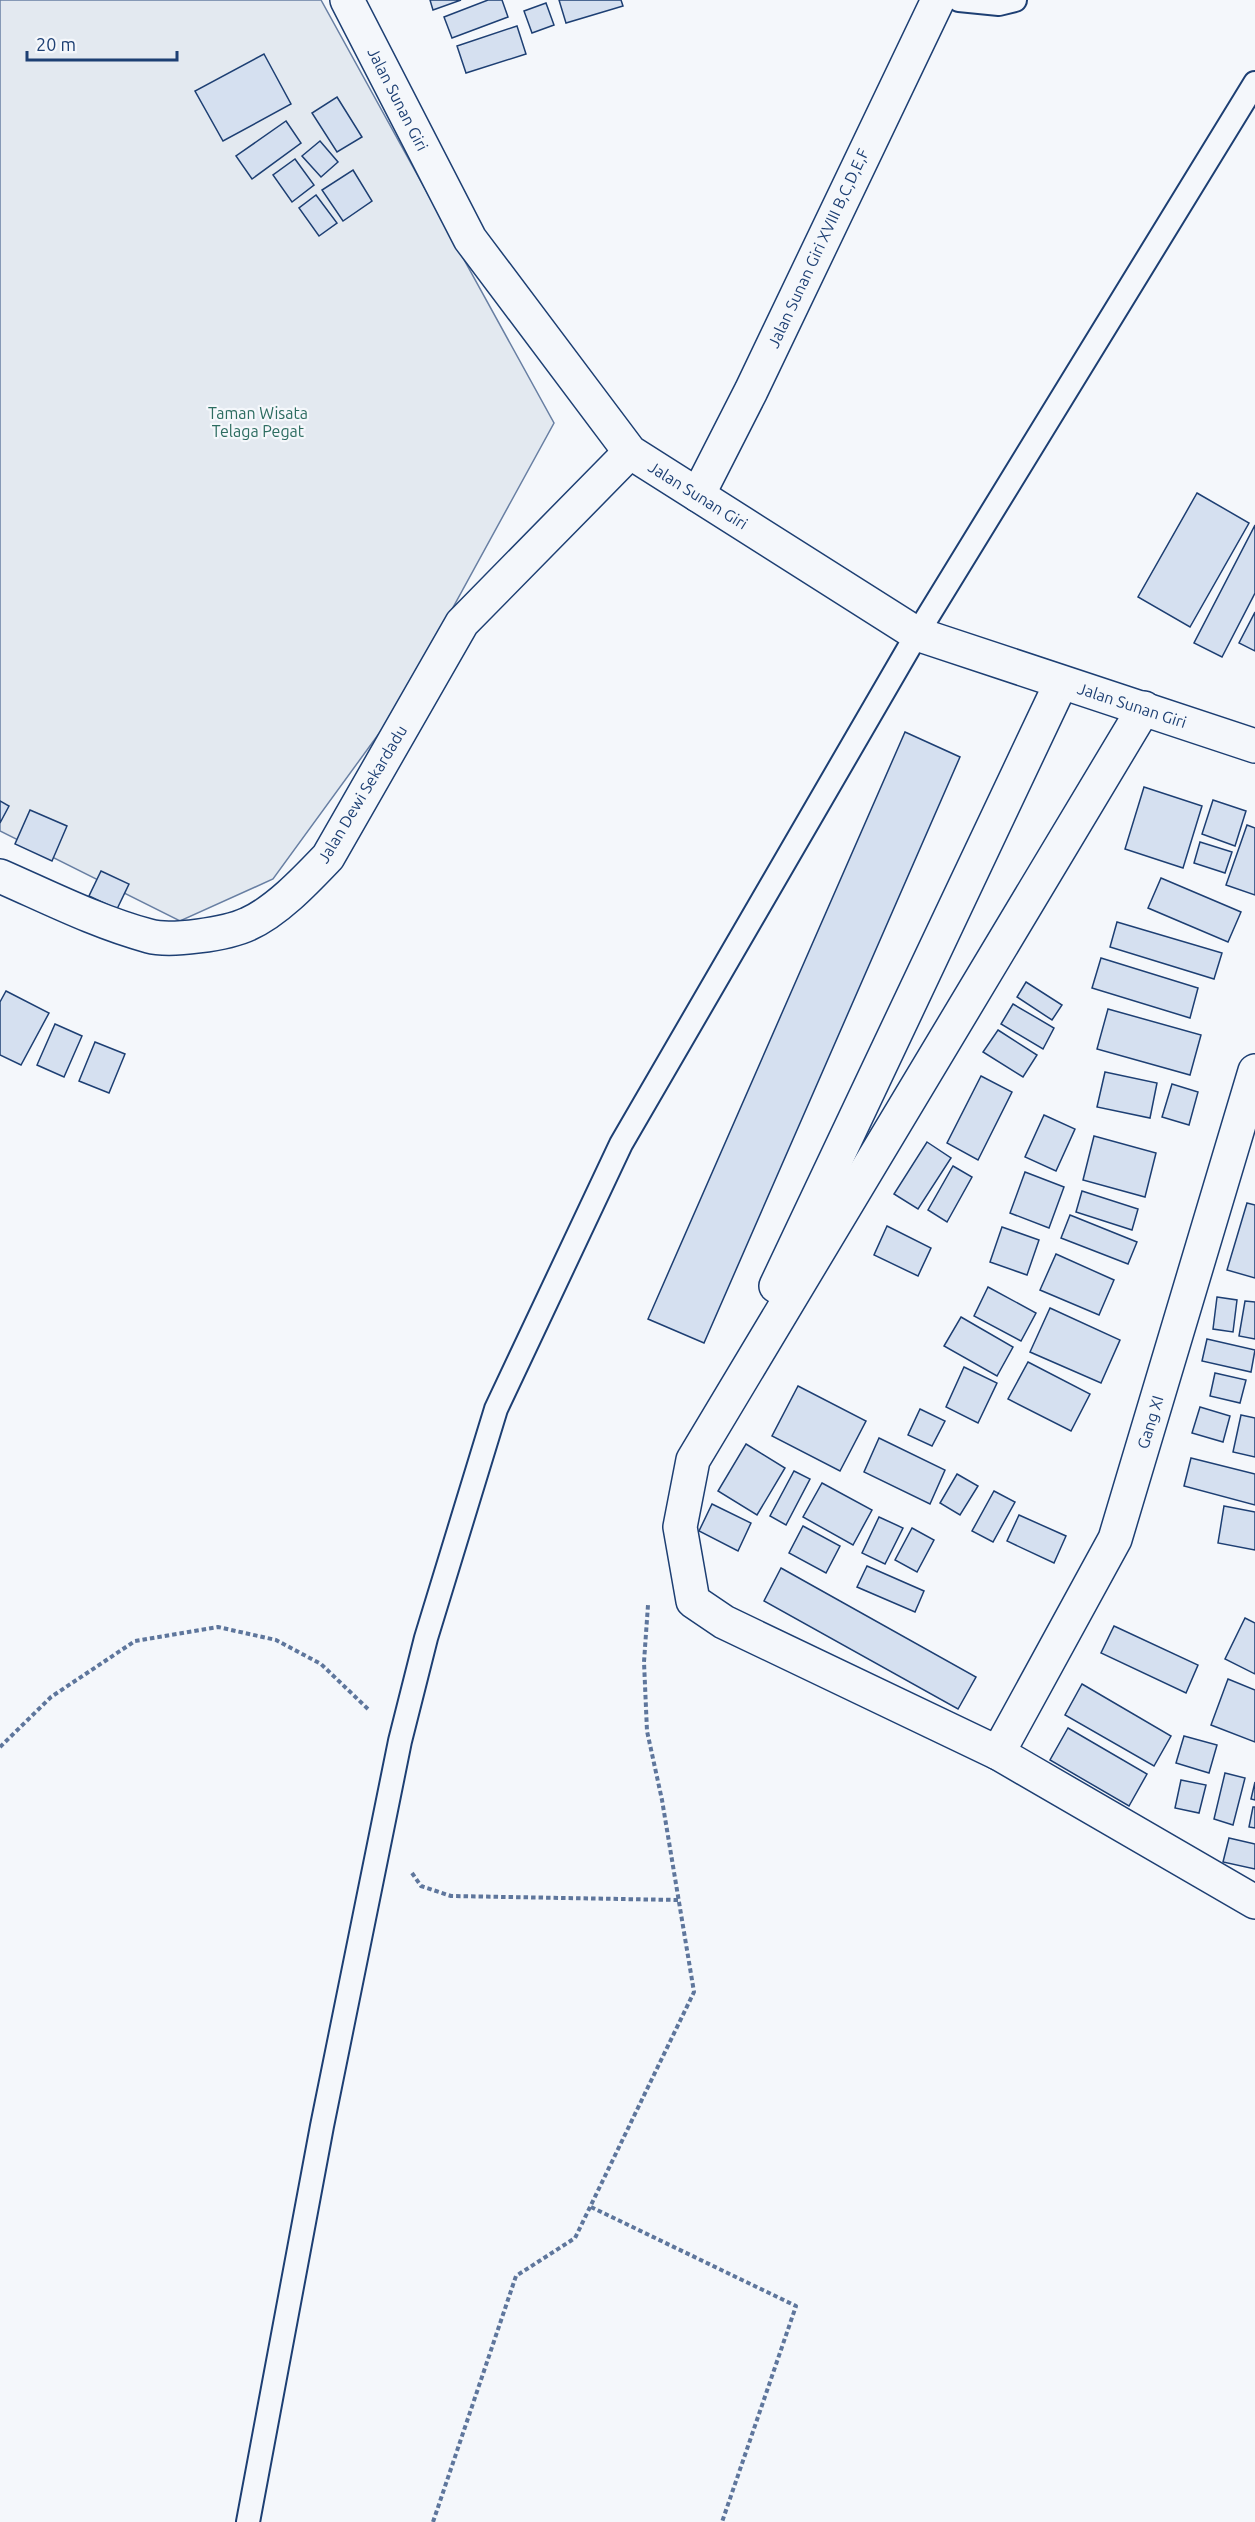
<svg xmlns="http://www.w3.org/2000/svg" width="1255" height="2522" font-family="Ubuntu,sans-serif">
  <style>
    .green { fill: #e3e9f0; stroke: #687fa3; stroke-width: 1.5 }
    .building { fill: #d5e0f0; stroke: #1d3f73; stroke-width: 1.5 }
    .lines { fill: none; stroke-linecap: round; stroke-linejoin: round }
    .service-casing { stroke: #1d3f73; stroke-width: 26 }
    .minor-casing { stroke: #1d3f73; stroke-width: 36 }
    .secondary-casing { stroke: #1d3f73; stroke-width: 36 }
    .path { stroke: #5e769c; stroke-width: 4; stroke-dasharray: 4.5 3; stroke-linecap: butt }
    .service { stroke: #f4f7fb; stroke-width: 22 }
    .minor { stroke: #f4f7fb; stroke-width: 33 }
    .secondary { stroke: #f4f7fb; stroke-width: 33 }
    .labels { text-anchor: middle; stroke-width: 4.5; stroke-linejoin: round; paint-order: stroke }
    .street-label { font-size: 16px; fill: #1d3f73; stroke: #f4f7fb }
    .park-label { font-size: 16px; fill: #2c6c60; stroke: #f4f7fb }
  </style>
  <rect width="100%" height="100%" fill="#f4f7fb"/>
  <polygon class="green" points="0,0 321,0 554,423 399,706 273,879 180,921 0,831"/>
  <g class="building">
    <polygon points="430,0 461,0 433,10"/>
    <polygon points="488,0 502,0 508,17 452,38 444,17"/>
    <polygon points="559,0 621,0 623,6 566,23"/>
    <polygon points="546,3 554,25 532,33 524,11"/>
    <polygon points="517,26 526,54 466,73 457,46"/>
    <polygon points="264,54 291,104 223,141 195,91"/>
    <polygon points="337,97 362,137 337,152 312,113"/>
    <polygon points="286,121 301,143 252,179 236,156"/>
    <polygon points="320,141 338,162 321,177 302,156"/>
    <polygon points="295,159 314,185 292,202 273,175"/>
    <polygon points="353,170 372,201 343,221 322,190"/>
    <polygon points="316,195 337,223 319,236 299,208"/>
    <polygon points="1197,493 1249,523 1190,627 1138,597"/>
    <polygon points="1255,525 1255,593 1222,657 1194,643"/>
    <polygon points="1255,612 1255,651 1239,643"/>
    <polygon points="905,732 960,757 704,1343 648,1319"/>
    <polygon points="1144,787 1202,806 1183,868 1125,849"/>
    <polygon points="1213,800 1246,811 1235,846 1202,834"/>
    <polygon points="0,801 9,806 0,823"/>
    <polygon points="30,810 67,826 52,861 15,844"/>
    <polygon points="1247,825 1255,828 1255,895 1226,885"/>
    <polygon points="1200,842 1232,852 1225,873 1194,863"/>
    <polygon points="101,871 129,884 117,909 89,896"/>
    <polygon points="1161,878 1241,912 1228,942 1148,908"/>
    <polygon points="1117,922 1222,953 1214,979 1110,947"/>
    <polygon points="1101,958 1198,988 1190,1018 1092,988"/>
    <polygon points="1026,982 1062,1005 1052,1020 1017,997"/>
    <polygon points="6,991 49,1013 21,1065 0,1055 0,1002"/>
    <polygon points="1013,1004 1054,1028 1043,1049 1001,1024"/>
    <polygon points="1108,1009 1201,1035 1190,1075 1097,1049"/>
    <polygon points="55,1024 82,1036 64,1077 37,1065"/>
    <polygon points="998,1030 1037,1055 1023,1077 983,1052"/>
    <polygon points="95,1042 125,1054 109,1093 79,1081"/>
    <polygon points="1105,1072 1157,1083 1150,1118 1097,1107"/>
    <polygon points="981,1076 1012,1092 978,1160 947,1143"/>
    <polygon points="1172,1084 1198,1092 1189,1125 1162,1117"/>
    <polygon points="1044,1115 1075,1129 1056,1171 1025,1157"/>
    <polygon points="1094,1136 1156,1153 1145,1197 1083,1180"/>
    <polygon points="927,1142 951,1158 918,1209 894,1194"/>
    <polygon points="953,1166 972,1177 947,1222 928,1210"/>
    <polygon points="1025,1172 1064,1187 1049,1228 1010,1213"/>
    <polygon points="1082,1191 1138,1209 1132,1230 1076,1212"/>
    <polygon points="1247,1203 1255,1205 1255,1278 1227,1270"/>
    <polygon points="1070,1215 1137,1242 1128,1264 1061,1238"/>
    <polygon points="887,1226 931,1248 918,1276 874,1255"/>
    <polygon points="1002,1227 1039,1240 1027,1275 990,1262"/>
    <polygon points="1056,1254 1114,1280 1099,1315 1040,1290"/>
    <polygon points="988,1287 1036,1313 1021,1341 974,1316"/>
    <polygon points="1217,1297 1237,1300 1233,1332 1213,1329"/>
    <polygon points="1245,1301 1255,1302 1255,1339 1239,1336"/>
    <polygon points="1050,1308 1120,1340 1101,1383 1030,1352"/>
    <polygon points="961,1317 1013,1347 997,1376 944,1346"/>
    <polygon points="1207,1339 1255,1350 1251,1372 1202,1361"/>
    <polygon points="1028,1362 1090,1394 1071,1431 1008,1399"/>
    <polygon points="964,1367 997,1383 978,1423 946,1407"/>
    <polygon points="1215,1373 1246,1380 1240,1403 1210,1396"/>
    <polygon points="798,1386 866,1421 840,1471 772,1436"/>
    <polygon points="1200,1407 1230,1416 1223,1442 1192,1433"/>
    <polygon points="920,1409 945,1421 932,1446 908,1435"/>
    <polygon points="1241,1415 1255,1418 1255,1457 1233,1452"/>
    <polygon points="879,1438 945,1470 930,1504 864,1472"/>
    <polygon points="746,1444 785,1468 757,1515 718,1491"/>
    <polygon points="1191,1458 1255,1474 1255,1505 1184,1486"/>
    <polygon points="794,1471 810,1479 786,1525 770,1516"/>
    <polygon points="957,1474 978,1486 960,1515 940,1503"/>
    <polygon points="822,1483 872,1510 853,1545 803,1517"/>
    <polygon points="994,1491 1015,1502 993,1542 972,1531"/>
    <polygon points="712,1504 751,1523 738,1551 699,1531"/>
    <polygon points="1224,1506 1255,1512 1255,1550 1218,1543"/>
    <polygon points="1019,1515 1066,1536 1054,1563 1007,1541"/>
    <polygon points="879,1517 903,1528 885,1564 862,1553"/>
    <polygon points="803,1526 840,1546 826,1573 789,1553"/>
    <polygon points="912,1528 934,1540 917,1572 895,1560"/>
    <polygon points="867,1566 924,1591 915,1612 857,1587"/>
    <polygon points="781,1568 976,1677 958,1709 764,1601"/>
    <polygon points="1245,1618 1255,1623 1255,1674 1225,1659"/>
    <polygon points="1114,1626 1198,1665 1186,1693 1101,1653"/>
    <polygon points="1228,1679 1255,1690 1255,1742 1211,1725"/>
    <polygon points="1082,1684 1171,1736 1154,1766 1065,1715"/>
    <polygon points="1068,1728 1147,1774 1129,1806 1050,1760"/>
    <polygon points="1184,1736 1217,1745 1209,1773 1176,1763"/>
    <polygon points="1225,1773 1245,1778 1233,1825 1214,1819"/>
    <polygon points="1181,1780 1206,1785 1199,1813 1175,1808"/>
    <polygon points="1255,1782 1255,1800 1251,1799"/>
    <polygon points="1253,1807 1255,1807 1255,1828 1249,1827"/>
    <polygon points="1229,1838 1255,1844 1255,1869 1223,1862"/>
  </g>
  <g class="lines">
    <defs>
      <g id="service">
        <polyline points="959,0 999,4 1015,0"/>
        <polyline points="248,2522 322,2126 400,1741 426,1638 496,1409 621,1144 917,634 1255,83"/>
      </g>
      <g id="minor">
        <polyline points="698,495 751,391 938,0"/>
        <polyline points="1144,708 693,1460 680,1527 693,1601 724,1622 998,1753 1255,1902"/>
        <path d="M0 876C48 897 97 922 149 936 170 942 227 934 248 924 277 911 306 880 328 857L462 623 630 452"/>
        <polyline points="776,1286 1061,683"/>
        <polyline points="998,1753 1115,1539 1255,1071"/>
      </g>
      <polyline id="secondary" points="347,0 470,239 630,452 917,634 1255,746"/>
    </defs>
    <use href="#service" class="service-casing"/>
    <use href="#minor" class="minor-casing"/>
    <use href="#secondary" class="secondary-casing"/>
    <g class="path">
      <polyline points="0,1747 51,1697 135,1641 218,1627 276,1640 321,1664 369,1710"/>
      <polyline points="412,1873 421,1886 451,1896 678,1900"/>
      <polyline points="591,2207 796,2306 722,2522"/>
      <polyline points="433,2522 516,2276 575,2238 694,1992 662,1800 647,1731 644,1662 648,1605"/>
    </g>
    <use href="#service" class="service"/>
    <use href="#minor" class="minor"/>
    <use href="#secondary" class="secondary"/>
  </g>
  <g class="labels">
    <g class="street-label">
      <text transform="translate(398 99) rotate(63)" y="6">Jalan Sunan Giri</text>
      <text transform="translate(818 248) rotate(-65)" y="6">Jalan Sunan Giri XVIII B,C,D,E,F</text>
      <text transform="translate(698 495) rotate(32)" y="6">Jalan Sunan Giri</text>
      <text transform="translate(1132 705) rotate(18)" y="6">Jalan Sunan Giri</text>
      <text transform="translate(362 794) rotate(-59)" y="6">Jalan Dewi Sekardadu</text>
      <text transform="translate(1150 1422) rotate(-73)" y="6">Gang XI</text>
    </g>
    <g class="park-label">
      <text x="258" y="419">Taman Wisata<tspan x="258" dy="18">Telaga Pegat</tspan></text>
    </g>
  </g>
  <path d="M27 51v9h150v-9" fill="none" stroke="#1d3f73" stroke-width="3"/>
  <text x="36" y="51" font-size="18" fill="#1d3f73" stroke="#f4f7fb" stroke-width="4.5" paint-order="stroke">20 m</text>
</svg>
